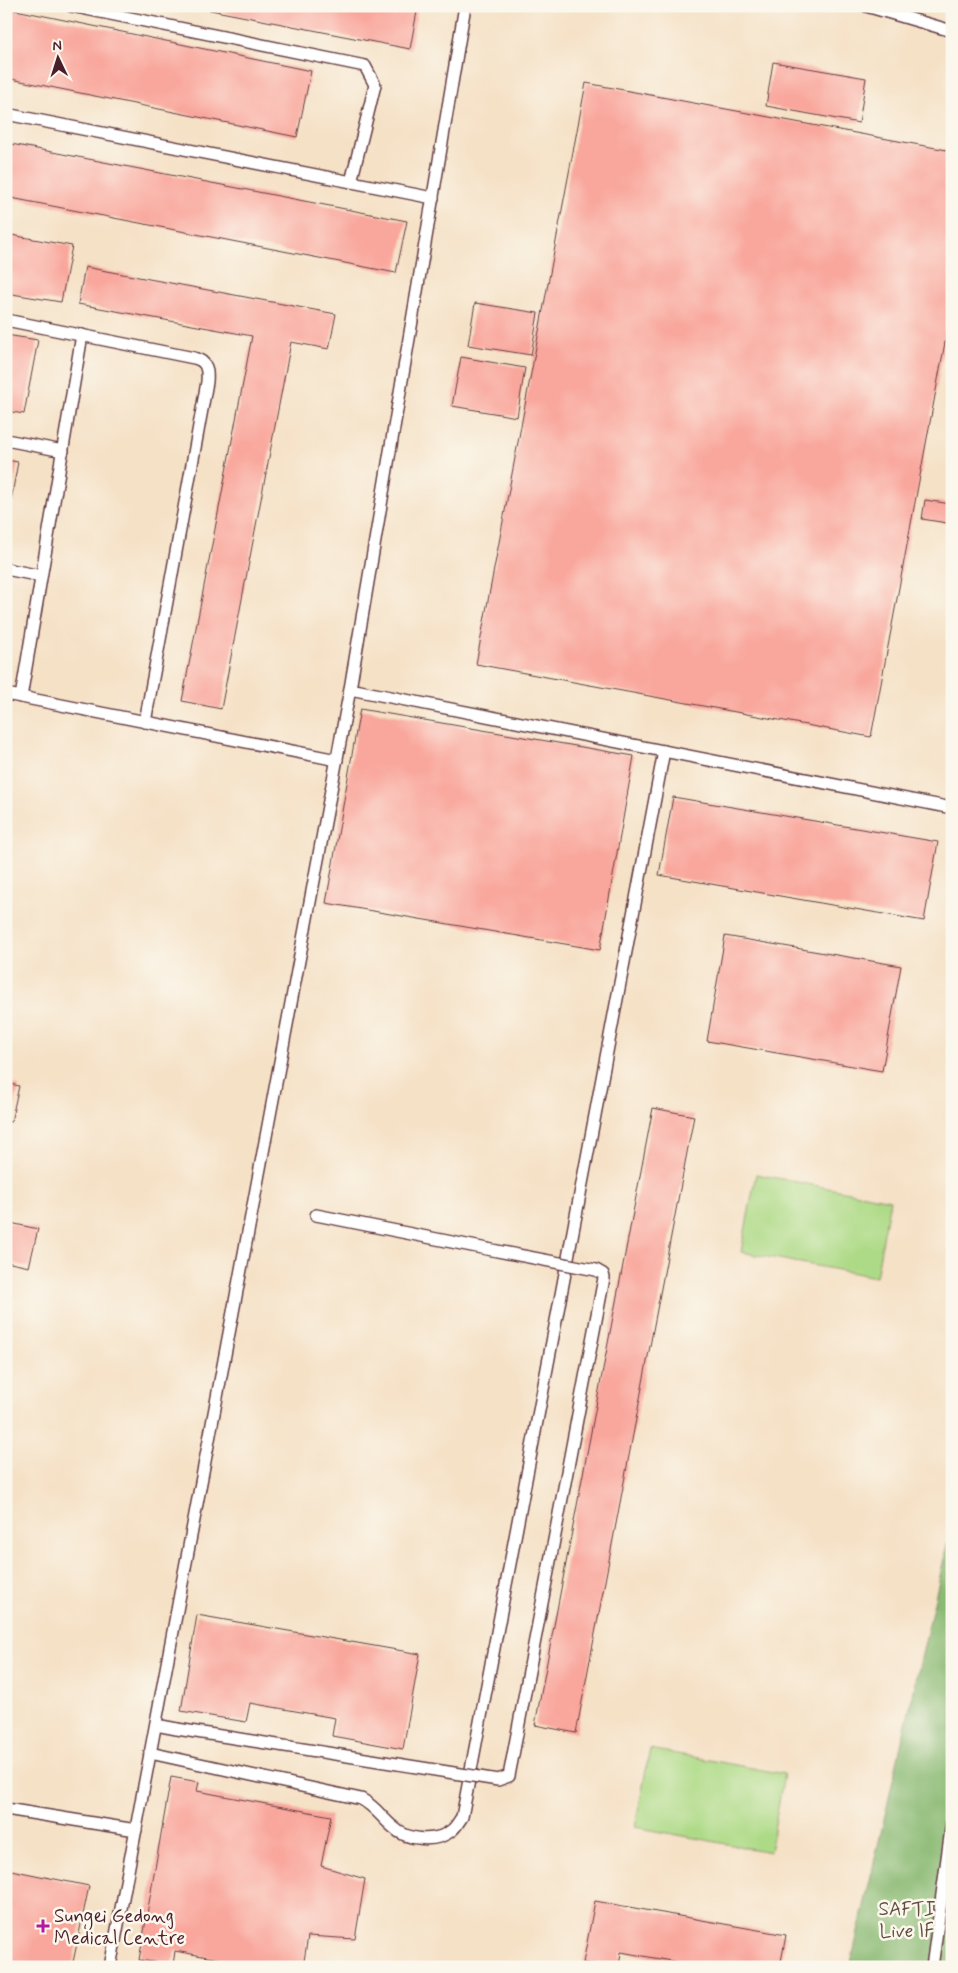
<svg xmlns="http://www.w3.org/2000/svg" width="958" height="1973" font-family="Mynerve,sans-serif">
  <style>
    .green { fill: #adda86; stroke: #7c7c58 }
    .forest { fill: #8aba73; stroke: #6a6c4f }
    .building { fill: #f9a79d }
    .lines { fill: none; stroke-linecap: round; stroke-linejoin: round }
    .lane-casing { stroke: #643c42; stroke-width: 14 }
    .lane { stroke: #fff; stroke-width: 11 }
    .lane-bridge-casing { stroke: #643c42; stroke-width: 14; stroke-linecap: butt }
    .lane-bridge { stroke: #fff; stroke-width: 11 }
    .poi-dot { fill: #b5179e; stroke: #fbf7ec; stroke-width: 2 }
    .labels { text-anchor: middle; stroke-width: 5; stroke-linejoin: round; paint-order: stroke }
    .park-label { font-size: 19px; fill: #634e42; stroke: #fbf7ec }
    .poi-label { font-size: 19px; fill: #4a1f2b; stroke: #fbf7ec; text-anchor: start }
  </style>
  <rect width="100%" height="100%" fill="#fbf7ec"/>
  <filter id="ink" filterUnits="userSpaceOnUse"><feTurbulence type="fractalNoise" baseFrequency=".02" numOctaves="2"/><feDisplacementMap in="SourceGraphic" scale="10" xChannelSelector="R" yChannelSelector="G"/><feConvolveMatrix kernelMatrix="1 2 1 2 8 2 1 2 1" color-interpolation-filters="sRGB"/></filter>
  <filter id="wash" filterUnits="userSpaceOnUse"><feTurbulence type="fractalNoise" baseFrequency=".0096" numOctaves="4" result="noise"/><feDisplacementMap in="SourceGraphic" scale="20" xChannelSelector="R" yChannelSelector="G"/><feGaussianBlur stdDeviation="1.12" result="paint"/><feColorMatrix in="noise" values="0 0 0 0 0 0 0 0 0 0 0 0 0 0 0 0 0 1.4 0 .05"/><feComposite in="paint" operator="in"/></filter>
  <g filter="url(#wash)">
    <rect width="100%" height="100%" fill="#f5e1c6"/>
    <g class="green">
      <polygon points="756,1174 890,1200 876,1277 741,1252"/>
      <polygon points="650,1749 784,1774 770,1852 635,1827"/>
    </g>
    <polygon class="forest" points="952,1524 952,1967 850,1967"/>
    <g id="blocks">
      <g class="building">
        <polygon points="190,6 418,6 410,49"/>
        <polygon points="6,8 311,71 297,137 6,78"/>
        <polygon points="773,62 866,78 859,123 766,106"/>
        <polygon points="586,83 952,151 952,305 871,737 476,664"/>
        <polygon points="6,143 407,221 396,273 6,197"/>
        <polygon points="6,234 72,246 61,302 6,293"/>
        <polygon points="85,267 336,314 329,349 291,342 221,709 182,701 252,336 78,304"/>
        <polygon points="475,303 538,313 531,355 468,345"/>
        <polygon points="6,335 38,340 24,414 6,411"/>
        <polygon points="461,357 525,368 517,417 452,406"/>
        <polygon points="6,460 18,462 7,522 6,521"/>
        <polygon points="925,500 951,504 947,523 922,519"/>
        <polygon points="360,709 634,756 600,950 326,903"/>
        <polygon points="673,797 938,842 924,921 659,875"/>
        <polygon points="725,936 901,966 882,1071 707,1041"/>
        <polygon points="6,1083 19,1086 11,1122 6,1121"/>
        <polygon points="653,1108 694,1116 576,1733 535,1725"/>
        <polygon points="6,1222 38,1229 29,1267 6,1262"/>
        <polygon points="197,1615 420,1654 403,1749 332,1736 335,1718 250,1703 246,1722 181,1711"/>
        <polygon points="171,1777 199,1782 197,1791 331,1816 321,1866 365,1879 355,1939 308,1936 303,1967 263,1967 175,1951 173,1965 139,1960"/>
        <polygon points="6,1869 89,1886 72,1967 6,1967"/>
        <polygon points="595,1901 786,1935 780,1967 704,1967 621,1952 619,1967 583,1963"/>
      </g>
    </g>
  </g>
  <g filter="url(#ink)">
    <use href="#blocks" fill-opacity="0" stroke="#643c42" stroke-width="1"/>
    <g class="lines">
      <defs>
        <g id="lane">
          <polyline points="71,6 365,66 375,85 351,182"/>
          <polyline points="866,6 952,31"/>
          <polyline points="6,114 433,198"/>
          <path d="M6 320 194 358C207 361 208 370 207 382L145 722"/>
          <polyline points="6,440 63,451"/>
          <polyline points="6,569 41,576"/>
          <polyline points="350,689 952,808"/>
          <polyline points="6,694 337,760"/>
          <polyline points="21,697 82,335"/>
          <polyline points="316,1215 487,1249"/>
          <polyline points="156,1725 177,1729"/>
          <path d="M150 1753 361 1799C375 1806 381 1817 393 1827 407 1841 437 1843 452 1830 456 1827 459 1821 462 1817L664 751"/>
          <polyline points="6,1809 136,1830"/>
          <polyline points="110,1967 350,689 465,6"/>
          <polyline points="932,1967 952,1822"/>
        </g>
      </defs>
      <use href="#lane" class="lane-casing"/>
      <use href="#lane" class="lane"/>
      <defs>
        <polyline id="lane-bridge" points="177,1729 498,1780 509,1776 604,1278 603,1274 596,1270 487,1249"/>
      </defs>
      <use href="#lane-bridge" class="lane-bridge-casing"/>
      <use href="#lane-bridge" class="lane-bridge"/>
    </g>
  </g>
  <path class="poi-dot" d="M40.5 1918.5h5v5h5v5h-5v5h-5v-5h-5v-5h5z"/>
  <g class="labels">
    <g class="park-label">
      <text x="907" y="1915">SAFTI<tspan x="907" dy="22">Live IF</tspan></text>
    </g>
    <g class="poi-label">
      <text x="54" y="1922">Sungei Gedong<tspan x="54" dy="22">Medical Centre</tspan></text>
    </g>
  </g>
  <rect width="958" height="1973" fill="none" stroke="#fbf7ec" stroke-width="25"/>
  <g transform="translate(58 58) rotate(356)" stroke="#fbf7ec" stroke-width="4" paint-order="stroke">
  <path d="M0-4L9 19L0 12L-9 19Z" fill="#4a1f2b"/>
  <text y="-8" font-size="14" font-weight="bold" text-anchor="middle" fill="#4a1f2b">N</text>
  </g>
</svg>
